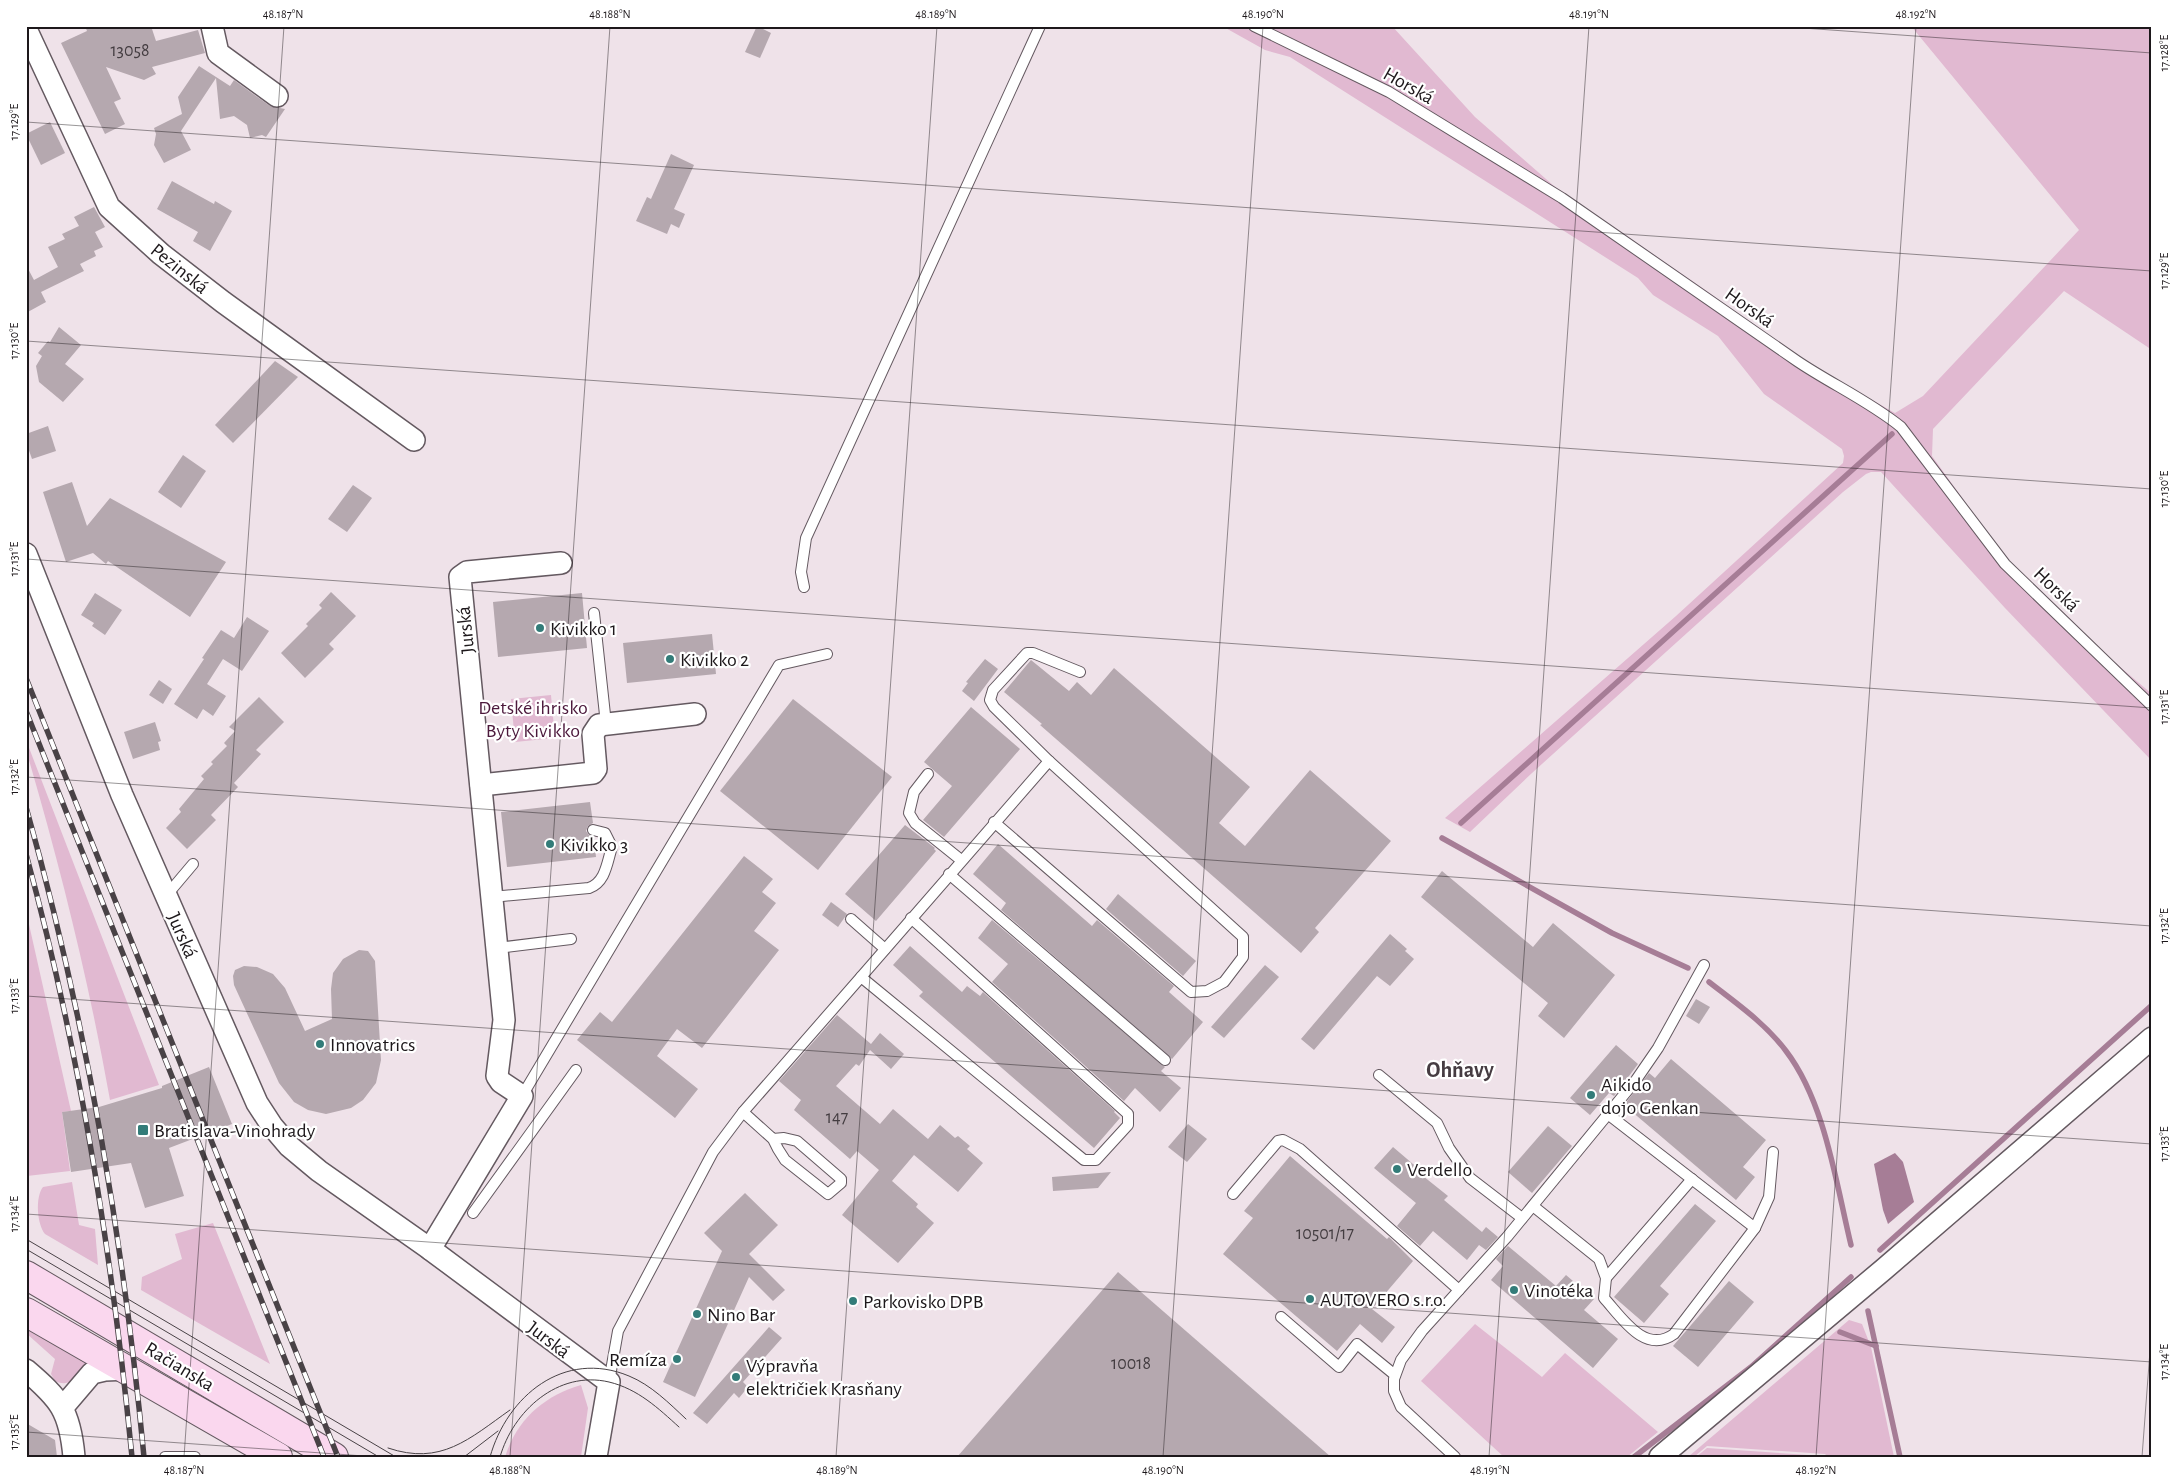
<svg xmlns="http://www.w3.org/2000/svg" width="2178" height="1483" font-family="'Alegreya Sans',sans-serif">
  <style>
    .green { fill: #e1b9d1 }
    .water { fill: #a67d96 }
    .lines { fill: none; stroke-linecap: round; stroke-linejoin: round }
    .stream { stroke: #a67d96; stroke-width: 5.5 }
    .building { fill: #b5a8af }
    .service-casing { stroke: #645960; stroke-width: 12 }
    .minor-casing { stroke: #645960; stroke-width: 24 }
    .secondary-casing { stroke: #645960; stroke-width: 30 }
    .service { stroke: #fff; stroke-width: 10 }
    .minor { stroke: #fff; stroke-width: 21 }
    .secondary { stroke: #fad7ee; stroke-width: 28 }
    .tram { stroke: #494246; stroke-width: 1 }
    .rail-casing { stroke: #494246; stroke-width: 5.5 }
    .rail { stroke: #fff; stroke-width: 4; stroke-dasharray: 11; stroke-linecap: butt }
    .ticks { fill: none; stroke: #1d181b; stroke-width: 1; stroke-opacity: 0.45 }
    .poi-dot { fill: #337c79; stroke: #fff; stroke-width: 2 }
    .labels { text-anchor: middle; stroke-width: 4.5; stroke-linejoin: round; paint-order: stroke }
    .number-label { font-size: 18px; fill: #433c40 }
    .street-label { font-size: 20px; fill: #1d181b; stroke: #fff }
    .poi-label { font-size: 20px; fill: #1d181b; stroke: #fff; text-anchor: start }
    .park-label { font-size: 20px; fill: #4c193c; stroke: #fff }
    .quarter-label { font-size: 22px; font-weight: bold; fill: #463c42; stroke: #fff }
    .neatline { fill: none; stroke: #1d181b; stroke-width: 2 }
    .ticks-label { font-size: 12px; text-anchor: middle; fill: #1d181b }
  </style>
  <rect width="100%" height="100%" fill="#efe2e9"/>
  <g class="green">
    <polygon points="1222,26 1392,26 1475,117 1554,186 1711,294 1798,358 1895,413 1923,396 2079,230 1911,26 2152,26 2152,350 2064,291 1933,429 1932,456 2004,556 2094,645 2152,694 2152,761 2005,608 1881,472 1871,472 1866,474 1843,492 1532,773 1470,832 1445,818 1676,616 1843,463 1844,456 1842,449 1764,394 1718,336 1653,295 1638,278 1290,57 1265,50"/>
    <polygon points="551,695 555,738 515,742 511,699"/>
    <path d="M26 740 159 1085 110 1100C89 982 60 865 26 750Z"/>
    <polygon points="26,911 71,1111 62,1112 70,1171 27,1176"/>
    <path d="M72 1182 79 1225 95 1229 98 1265 45 1234C37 1224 35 1197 43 1187Z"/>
    <polygon points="213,1223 270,1364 141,1290 142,1277 182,1259 175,1234"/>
    <polygon points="1849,1320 1862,1324 1871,1347 1894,1457 1828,1457 1825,1454 1707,1446 1694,1457 1688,1457"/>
    <path d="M26 1323 91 1362C81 1373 72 1389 55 1381L51 1374 55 1359 26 1333Z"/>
    <polygon points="1475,1324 1542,1377 1565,1353 1658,1432 1627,1457 1504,1457 1421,1381"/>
    <path d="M581 1385 588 1408 581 1457H505C517 1419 544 1396 581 1385Z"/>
    <polygon points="1707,1448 1823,1456 1824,1457 1696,1457"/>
  </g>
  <polygon class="water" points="1895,1153 1903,1162 1914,1202 1888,1224 1883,1210 1874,1164"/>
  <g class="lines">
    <g class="stream">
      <polyline points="1461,823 1892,434"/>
      <polyline points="1442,838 1612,933 1688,968"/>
      <path d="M1709 982C1736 1003 1765 1023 1786 1051 1825 1102 1836 1183 1851 1245"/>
      <polyline points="1880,1250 2152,1005"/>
      <polyline points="1868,1311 1900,1457"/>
      <polyline points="1840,1332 1876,1346"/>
      <polyline points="1634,1457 1751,1367 1851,1277"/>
    </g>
  </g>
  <g class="building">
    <polygon points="85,26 151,26 156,41 198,30 205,53 152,67 156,74 144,80 106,67 121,99 114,102 125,124 105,134 61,43 87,31"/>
    <polygon points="757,26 771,33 760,58 745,52"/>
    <polygon points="199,66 230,86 234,80 270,106 285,109 266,137 262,135 250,138 247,125 234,116 220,119 216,78 181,131 191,150 164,163 154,145 156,134 154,128 182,114 178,97"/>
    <polygon points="50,122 65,153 41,165 26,134"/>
    <polygon points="671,154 694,165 674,209 685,214 679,228 671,224 667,234 636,221 647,197 651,199"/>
    <polygon points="172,181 214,204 215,201 232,211 210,251 193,241 198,232 157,209"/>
    <polygon points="94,207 105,227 95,232 103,247 94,251 96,256 80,264 84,271 41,292 46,302 26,313 26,265 34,280 58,267 48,247 65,239 62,234 79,226 74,217"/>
    <polygon points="59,327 81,345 65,364 84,379 63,402 39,382 36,366 42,356 38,353 48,341 50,342"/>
    <polygon points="275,361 298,377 233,443 215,425"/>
    <polygon points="48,426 56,451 32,459 26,442 26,434"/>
    <polygon points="183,455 206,471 181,508 158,492"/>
    <polygon points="72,482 87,526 110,498 226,562 190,617 108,561 106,564 93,553 66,562 43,492"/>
    <polygon points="353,485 372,498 347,532 328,519"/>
    <polygon points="331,592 356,616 329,644 334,649 305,678 281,653 308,626 306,624 322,608 319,605"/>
    <polygon points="95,593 122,610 105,635 92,626 94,623 81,615"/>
    <polygon points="582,593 587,648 498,657 493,602"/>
    <polygon points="247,617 269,631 242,671 223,659 207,684 226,696 213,716 203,709 197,719 174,704 204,659 202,658 221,630 234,638"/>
    <polygon points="712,634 716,674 627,683 623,643"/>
    <polygon points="985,659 998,669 974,701 962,691 968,683 966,682"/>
    <polygon points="1031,660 1069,691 1077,682 1091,695 1114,668 1250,787 1219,823 1245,846 1310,770 1391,841 1315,928 1319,932 1301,953 1040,725 1042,724 1004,692"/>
    <polygon points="159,680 172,689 163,704 149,695"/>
    <polygon points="259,697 284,722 256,750 261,754 234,783 238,787 211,815 216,820 187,849 166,828 181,812 179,809 204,779 201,776 213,764 211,762 227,746 224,743 235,731 229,727"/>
    <polygon points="793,699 892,777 818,870 720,791"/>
    <polygon points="971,707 1020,749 944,837 923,820 952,786 924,762"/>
    <polygon points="155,722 161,741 158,742 160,750 133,759 124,732"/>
    <polygon points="590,802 593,823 588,826 586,831 589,835 594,837 596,857 507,867 501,812"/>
    <polygon points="905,825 935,848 934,849 936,851 876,921 845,894"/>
    <polygon points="998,844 1092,926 1097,920 1174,986 1169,992 1203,1022 1172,1059 1001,910 1006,903 973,874"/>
    <polygon points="744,856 773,879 762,892 776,903 754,931 779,950 702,1048 677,1029 657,1056 698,1089 675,1118 577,1040 600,1012 612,1022"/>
    <polygon points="1442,871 1533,947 1553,923 1615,975 1564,1038 1538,1016 1548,1003 1421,897"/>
    <polygon points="1118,894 1196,961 1183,976 1106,909"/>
    <polygon points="831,902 847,914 838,927 822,915"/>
    <polygon points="992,920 1165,1067 1161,1071 1181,1088 1160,1112 1135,1088 1124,1101 992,982 1008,964 978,938"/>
    <polygon points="1390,934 1407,949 1405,951 1414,959 1390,986 1377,976 1314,1050 1301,1039"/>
    <polygon points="910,946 962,992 967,986 980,996 983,992 1115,1111 1114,1112 1120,1118 1094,1148 919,996 923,992 893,965"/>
    <polygon points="359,950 368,951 375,961 381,1060 376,1083 363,1100 351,1108 326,1114 308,1110 294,1102 279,1083 234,985 233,976 235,970 244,966 257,967 273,974 285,988 305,1031 332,1019 331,989 333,973 343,959"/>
    <polygon points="1265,965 1279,977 1224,1038 1211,1027"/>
    <polygon points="1696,999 1710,1007 1699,1024 1686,1016"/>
    <polygon points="837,1015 871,1044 880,1033 904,1054 891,1069 870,1050 859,1066 856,1064 836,1086 880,1124 893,1109 928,1139 940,1125 955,1138 958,1136 970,1146 967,1149 983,1163 958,1192 914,1155 892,1181 918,1204 916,1207 934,1223 898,1263 842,1215 879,1170 857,1151 850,1159 794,1110 801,1100 779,1081"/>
    <polygon points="1616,1045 1638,1064 1614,1096 1609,1093 1590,1115 1570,1098"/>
    <polygon points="1671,1059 1766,1140 1743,1167 1755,1177 1736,1200 1624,1105 1649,1073 1655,1078"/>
    <polygon points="209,1067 232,1124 169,1148 184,1196 145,1208 131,1163 71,1172 62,1112 99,1107 162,1088 162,1086"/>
    <polygon points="1188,1124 1207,1139 1187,1162 1168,1147"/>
    <polygon points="1548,1126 1572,1146 1532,1193 1508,1172"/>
    <polygon points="1393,1147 1420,1170 1418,1172 1448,1196 1444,1200 1482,1232 1486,1227 1498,1237 1486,1250 1479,1245 1467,1260 1433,1231 1420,1246 1397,1226 1416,1203 1374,1168"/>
    <polygon points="1290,1156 1387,1239 1389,1237 1413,1261 1372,1309 1395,1327 1382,1343 1360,1324 1337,1351 1223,1254 1253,1218 1244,1211"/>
    <polygon points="1111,1172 1098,1188 1053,1191 1052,1177"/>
    <polygon points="745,1193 778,1225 749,1254 785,1290 773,1301 749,1277 695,1397 663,1382 722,1251 704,1233"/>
    <polygon points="1695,1204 1716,1221 1660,1286 1669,1294 1644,1323 1614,1297"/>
    <polygon points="1508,1246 1556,1286 1566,1275 1594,1299 1584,1310 1618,1339 1593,1368 1491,1280 1503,1266 1496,1259"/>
    <polygon points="1118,1272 1331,1457 957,1457"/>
    <polygon points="1729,1281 1754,1302 1698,1367 1673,1346"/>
    <polygon points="769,1327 782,1338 743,1382 748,1387 739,1398 734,1393 707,1424 693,1413"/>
    <polygon points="26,1423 55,1440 57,1457 26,1457"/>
  </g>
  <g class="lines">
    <defs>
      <g id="service">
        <path d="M1254 26 1389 92 1562 198 1797 361C1831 384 1869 401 1901 427L2005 564 2152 706"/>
        <polyline points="804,587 801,572 806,538 1040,26"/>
        <polyline points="594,613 606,724"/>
        <polyline points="928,774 914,792 909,813 915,823 961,860"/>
        <polyline points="994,822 1191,992 1207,991 1224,982 1243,957 1243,937 1049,761 994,707 990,700 993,690 1027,653 1033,653 1080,672"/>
        <polyline points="949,874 1165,1060"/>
        <polyline points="166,896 193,864"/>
        <path d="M492 897 589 888C606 882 607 862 612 847L605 833 593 830"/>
        <polyline points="851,919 885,949"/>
        <polyline points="497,948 571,939"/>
        <polyline points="861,977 1049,761"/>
        <polyline points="1379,1075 1437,1123 1449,1148 1470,1178 1522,1218"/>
        <polyline points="522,1096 779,665 827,654"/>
        <polyline points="743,1112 773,1139 778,1149 785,1160 828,1194 841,1183 841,1179 797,1141 784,1138 773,1139"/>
        <polyline points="1609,1115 1755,1228"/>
        <polyline points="1233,1194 1278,1141 1283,1140 1300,1149 1459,1290"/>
        <path d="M1533 1206 1599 1259 1606 1278 1604 1298C1622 1318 1645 1355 1674 1334L1755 1228 1769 1197 1773 1152"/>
        <polyline points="473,1213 576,1070"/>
        <polyline points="1606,1278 1692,1179"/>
        <polyline points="1281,1317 1339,1367 1357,1344 1395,1375"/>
        <polyline points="609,1382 618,1331 713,1152 743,1112 861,977 1084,1160 1096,1160 1128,1125 1128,1114 911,918"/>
        <polyline points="165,1457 195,1457"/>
        <polyline points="1455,1457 1401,1407 1394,1391 1394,1379 1401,1360 1422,1331 1507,1237 1636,1080 1658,1048 1704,965"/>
      </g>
      <g id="minor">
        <polyline points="212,26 218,53 277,96"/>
        <polyline points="26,29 109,207 161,254 223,302 414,440"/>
        <polyline points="26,554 122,795 257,1103 272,1126 289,1146 319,1171 430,1249 609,1382 596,1457"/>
        <polyline points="481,785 593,773 596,769 593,734 599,725 695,714"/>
        <polyline points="430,1249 522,1096 501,1082 497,1076 504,1020 460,577 467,572 561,563"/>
        <path d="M26 1370C60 1399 70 1411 74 1457"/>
        <polyline points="63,1407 92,1373 105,1370 129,1369"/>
        <polyline points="1660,1457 1883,1270 2152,1038"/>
      </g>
      <g id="secondary">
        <polyline points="26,1275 334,1457"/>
        <polyline points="26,1312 278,1457"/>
      </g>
    </defs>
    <use href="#service" class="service-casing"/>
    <use href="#minor" class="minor-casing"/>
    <use href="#secondary" class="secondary-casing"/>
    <use href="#service" class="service"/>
    <use href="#minor" class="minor"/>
    <use href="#secondary" class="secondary"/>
    <g class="tram">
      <polyline points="26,1239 396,1457"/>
      <polyline points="26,1249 379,1457"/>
      <path d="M388 1448C441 1466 469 1439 510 1410"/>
      <polyline points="464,1457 498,1431"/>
      <path d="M490 1457C507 1396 564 1349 629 1376 651 1385 669 1403 686 1419"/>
      <path d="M500 1457C513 1411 558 1370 609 1382 638 1389 658 1408 679 1427"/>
    </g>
    <defs>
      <g id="rail">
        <polyline points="26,678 338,1457"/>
        <polyline points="26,711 324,1457"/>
        <path d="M26 807C86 1019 123 1237 144 1457"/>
        <path d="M26 854C80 1051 112 1253 132 1457"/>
      </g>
    </defs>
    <use href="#rail" class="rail-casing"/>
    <use href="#rail" class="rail"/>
  </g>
  <path class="ticks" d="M1775 26 2152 53M26 122 2152 271M26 341 2152 489M26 559 2152 708M26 777 2152 926M26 996 2152 1144M26 1214 2152 1362M26 1432 378 1457M184 1457 284 26M510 1457 610 26M836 1457 937 26M1163 1457 1263 26M1489 1457 1589 26M1816 1457 1916 26M2142 1457 2152 1324"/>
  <g class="poi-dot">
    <circle cx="540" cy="628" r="5"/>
    <circle cx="670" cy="659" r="5"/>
    <circle cx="550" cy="844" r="5"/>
    <circle cx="320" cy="1044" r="5"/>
    <circle cx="1591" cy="1095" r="5"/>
    <rect x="137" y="1124" width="12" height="12" rx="2.5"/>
    <circle cx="1397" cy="1169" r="5"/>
    <circle cx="1514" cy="1290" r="5"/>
    <circle cx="1310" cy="1299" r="5"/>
    <circle cx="853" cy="1301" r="5"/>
    <circle cx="697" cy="1314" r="5"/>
    <circle cx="677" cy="1359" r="5"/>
    <circle cx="736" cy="1377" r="5"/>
  </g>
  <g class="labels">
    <g class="number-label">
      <text x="130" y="56">13058</text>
      <text x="837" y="1123">147</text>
      <text x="1325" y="1239">10501/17</text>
      <text x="1131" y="1369">10018</text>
    </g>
    <g class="street-label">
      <text transform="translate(1409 85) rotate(30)" y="7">Horská</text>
      <text transform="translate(180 268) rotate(39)" y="7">Pezinská</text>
      <text transform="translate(1750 307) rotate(35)" y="7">Horská</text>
      <text transform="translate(2057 589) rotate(44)" y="7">Horská</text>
      <text transform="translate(465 630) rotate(-96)" y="7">Jurská</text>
      <text transform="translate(183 935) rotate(66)" y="7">Jurská</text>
      <text transform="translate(549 1339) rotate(37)" y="7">Jurská</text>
      <text transform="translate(180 1366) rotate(31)" y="7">Račianska</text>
    </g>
    <g class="poi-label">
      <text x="550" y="635">Kivikko 1</text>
      <text x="680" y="666">Kivikko 2</text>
      <text x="560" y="851">Kivikko 3</text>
      <text x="330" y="1051">Innovatrics</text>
      <text x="1601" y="1091">Aikido<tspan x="1601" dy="23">dojo Genkan</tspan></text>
      <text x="154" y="1137">Bratislava-Vinohrady</text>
      <text x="1407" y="1176">Verdello</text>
      <text x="1524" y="1297">Vinotéka</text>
      <text x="1320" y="1306">AUTOVERO s.r.o.</text>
      <text x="863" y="1308">Parkovisko DPB</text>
      <text x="707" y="1321">Nino Bar</text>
      <text x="667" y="1366" text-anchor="end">Remíza</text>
      <text x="746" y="1372">Výpravňa<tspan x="746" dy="23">električiek Krasňany</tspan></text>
    </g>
    <g class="park-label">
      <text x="533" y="714">Detské ihrisko<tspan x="533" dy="23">Byty Kivikko</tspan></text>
    </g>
    <g class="quarter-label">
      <text x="1460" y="1077">Ohňavy</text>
    </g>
  </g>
  <rect width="2178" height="1483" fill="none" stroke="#ffffff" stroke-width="55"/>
  <rect x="28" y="28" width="2122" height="1428" class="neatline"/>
  <g class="ticks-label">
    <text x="283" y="18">48.187°N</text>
    <text x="610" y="18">48.188°N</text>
    <text x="936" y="18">48.189°N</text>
    <text x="1263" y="18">48.190°N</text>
    <text x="1589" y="18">48.191°N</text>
    <text x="1916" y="18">48.192°N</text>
    <text transform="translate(2164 53) rotate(-90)" y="4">17.128°E</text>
    <text transform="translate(14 122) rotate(-90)" y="4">17.129°E</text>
    <text transform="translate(2164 271) rotate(-90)" y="4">17.129°E</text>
    <text transform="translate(14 341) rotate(-90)" y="4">17.130°E</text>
    <text transform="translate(2164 489) rotate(-90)" y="4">17.130°E</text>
    <text transform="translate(14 559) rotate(-90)" y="4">17.131°E</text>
    <text transform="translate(2164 707) rotate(-90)" y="4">17.131°E</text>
    <text transform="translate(14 777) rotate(-90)" y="4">17.132°E</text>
    <text transform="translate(2164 926) rotate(-90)" y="4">17.132°E</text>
    <text transform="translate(14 996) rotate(-90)" y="4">17.133°E</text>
    <text transform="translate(2164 1144) rotate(-90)" y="4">17.133°E</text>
    <text transform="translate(14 1214) rotate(-90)" y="4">17.134°E</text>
    <text transform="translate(2164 1362) rotate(-90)" y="4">17.134°E</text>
    <text transform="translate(14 1432) rotate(-90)" y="4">17.135°E</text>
    <text x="184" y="1474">48.187°N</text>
    <text x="510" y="1474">48.188°N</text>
    <text x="837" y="1474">48.189°N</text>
    <text x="1163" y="1474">48.190°N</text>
    <text x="1490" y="1474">48.191°N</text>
    <text x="1816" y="1474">48.192°N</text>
  </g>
</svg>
